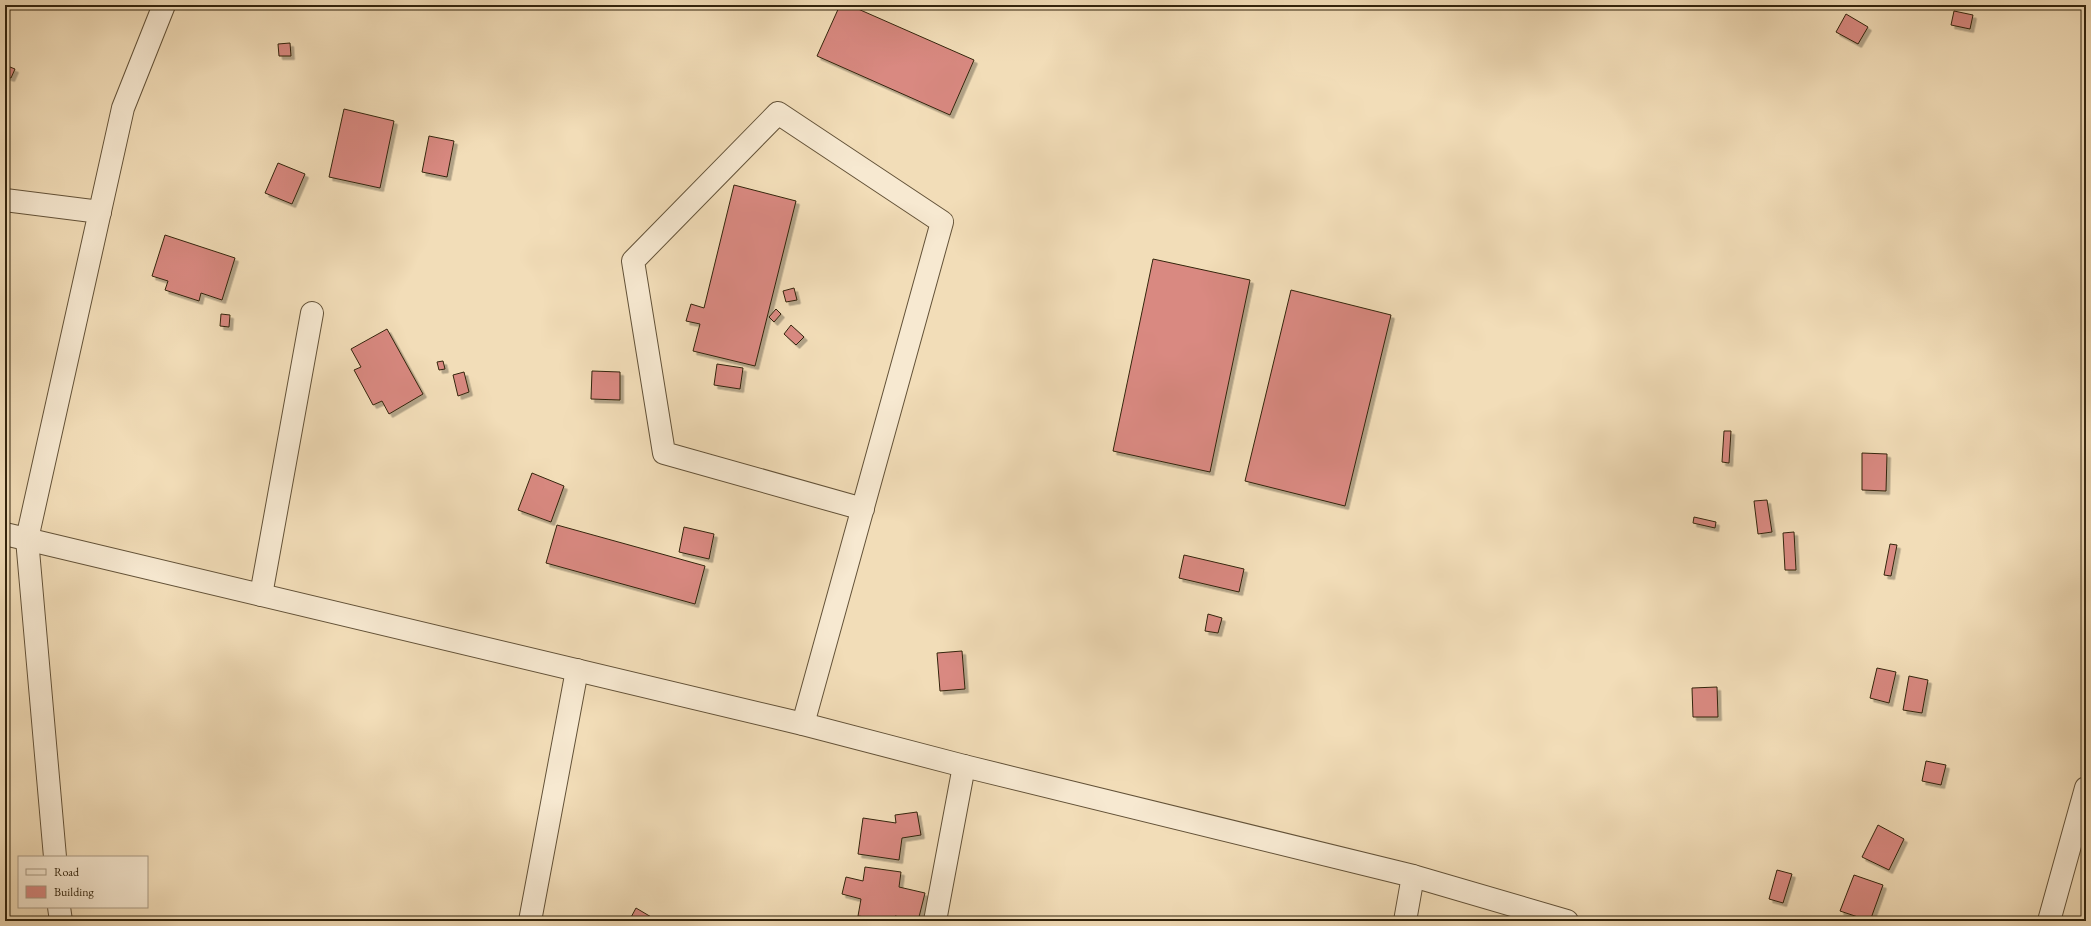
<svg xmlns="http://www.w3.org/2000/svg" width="2091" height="926" font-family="'EB Garamond',serif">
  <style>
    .building { fill: #d98981; stroke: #33240d; filter: url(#shadow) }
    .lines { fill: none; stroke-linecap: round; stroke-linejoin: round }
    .minor-casing { stroke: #635238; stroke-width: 24 }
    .minor { stroke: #f7e9d1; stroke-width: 22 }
  </style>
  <defs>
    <filter id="shadow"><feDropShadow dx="3.5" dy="3.5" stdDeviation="0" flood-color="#0004"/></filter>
  </defs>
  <rect width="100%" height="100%" fill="#f2ddb8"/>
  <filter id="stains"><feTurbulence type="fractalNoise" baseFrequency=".005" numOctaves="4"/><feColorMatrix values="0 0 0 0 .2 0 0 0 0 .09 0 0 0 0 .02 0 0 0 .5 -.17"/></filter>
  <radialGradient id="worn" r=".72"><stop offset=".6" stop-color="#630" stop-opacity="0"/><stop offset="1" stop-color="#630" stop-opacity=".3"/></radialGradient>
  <g class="building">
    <polygon points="840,5 849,5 974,60 950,115 817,56"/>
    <polygon points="1954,11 1973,15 1970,29 1951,25"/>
    <polygon points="1846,14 1868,27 1858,44 1836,32"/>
    <polygon points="290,43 291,56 279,56 278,44"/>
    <polygon points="5,65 15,69 11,78 5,76"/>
    <polygon points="344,109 394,121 380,188 329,177"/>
    <polygon points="429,136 454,141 447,177 422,172"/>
    <polygon points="278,163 305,174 292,204 265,193"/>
    <polygon points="734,185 796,201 755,366 693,351 700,324 686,321 691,304 704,308"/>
    <polygon points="165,235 235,258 222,300 201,293 199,301 165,290 168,281 152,276"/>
    <polygon points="1153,259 1250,280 1210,472 1113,451"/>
    <polygon points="794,288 797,300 786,302 783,291"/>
    <polygon points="1291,290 1391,315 1345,506 1245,481"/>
    <polygon points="776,309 781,314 774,322 769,317"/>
    <polygon points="221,314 230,315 229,327 220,326"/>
    <polygon points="791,325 804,337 796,345 784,334"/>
    <polygon points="387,329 423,394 389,414 382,401 373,405 354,370 361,367 351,349"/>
    <polygon points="443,361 445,369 439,370 437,362"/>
    <polygon points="717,364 743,368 740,389 714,385"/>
    <polygon points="592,371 620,372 620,400 591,399"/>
    <polygon points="464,372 469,392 458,396 453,375"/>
    <polygon points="1724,431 1731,431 1729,463 1722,462"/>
    <polygon points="1862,453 1887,454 1886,491 1862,490"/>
    <polygon points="532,473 564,486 551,522 518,510"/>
    <polygon points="1767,500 1772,532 1758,534 1754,501"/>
    <polygon points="1694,517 1716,522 1715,528 1693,523"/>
    <polygon points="557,525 705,566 695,604 546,563"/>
    <polygon points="684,527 714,534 709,559 679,552"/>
    <polygon points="1794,532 1796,570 1785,570 1783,533"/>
    <polygon points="1890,544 1897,545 1891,576 1884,575"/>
    <polygon points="1184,555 1244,569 1239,592 1179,578"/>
    <polygon points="1208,614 1222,618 1218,633 1205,631"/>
    <polygon points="962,651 965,689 940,691 937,653"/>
    <polygon points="1877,668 1896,672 1889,703 1870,698"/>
    <polygon points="1909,676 1928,680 1922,713 1903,710"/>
    <polygon points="1717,687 1718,717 1693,717 1692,688"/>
    <polygon points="1926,761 1946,765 1941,785 1922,781"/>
    <polygon points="917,812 921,835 902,838 899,860 858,854 863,818 896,823 895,815"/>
    <polygon points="1878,825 1904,839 1889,870 1862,857"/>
    <polygon points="865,867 901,872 899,887 925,893 918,921 895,916 894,921 858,916 861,899 842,894 846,877 863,881"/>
    <polygon points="1777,870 1792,874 1783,903 1769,899"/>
    <polygon points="1854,875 1883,885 1870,921 1840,911"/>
    <polygon points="636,908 658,921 629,921"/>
  </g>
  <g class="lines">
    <defs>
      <g id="minor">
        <polyline points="5,200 100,212"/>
        <polyline points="5,534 803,724 964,766 1413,876 1567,921"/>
        <polyline points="261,595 312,313"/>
        <polyline points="803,724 942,222 778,113 633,261 664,453 863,509"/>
        <polyline points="55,857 27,539 123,108 164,5"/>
        <polyline points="59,907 61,921"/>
        <polyline points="530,921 577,670"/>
        <polyline points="935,921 964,766"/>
        <polyline points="1405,921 1413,876"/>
        <polyline points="2049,921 2086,788"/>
      </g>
    </defs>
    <use href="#minor" class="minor-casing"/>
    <use href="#minor" class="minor"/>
  </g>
  <rect width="2091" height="926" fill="none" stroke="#f2ddb8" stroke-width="20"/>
  <rect x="6" y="6" width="2079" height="914" fill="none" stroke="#33240d" stroke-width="2"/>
  <rect x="10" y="10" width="2071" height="906" fill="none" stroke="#33240d"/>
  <rect x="18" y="856" width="130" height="52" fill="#f7e9d1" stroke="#a99a83"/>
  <rect x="26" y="869" width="20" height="6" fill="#f7e9d1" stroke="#a99a83"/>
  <text x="54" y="876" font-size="12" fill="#33240d">Road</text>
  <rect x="26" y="886" width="20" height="12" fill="#d98981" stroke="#a99a83"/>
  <text x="54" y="896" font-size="12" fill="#33240d">Building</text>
  <rect width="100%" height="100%" filter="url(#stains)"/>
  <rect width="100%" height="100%" fill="url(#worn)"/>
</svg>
